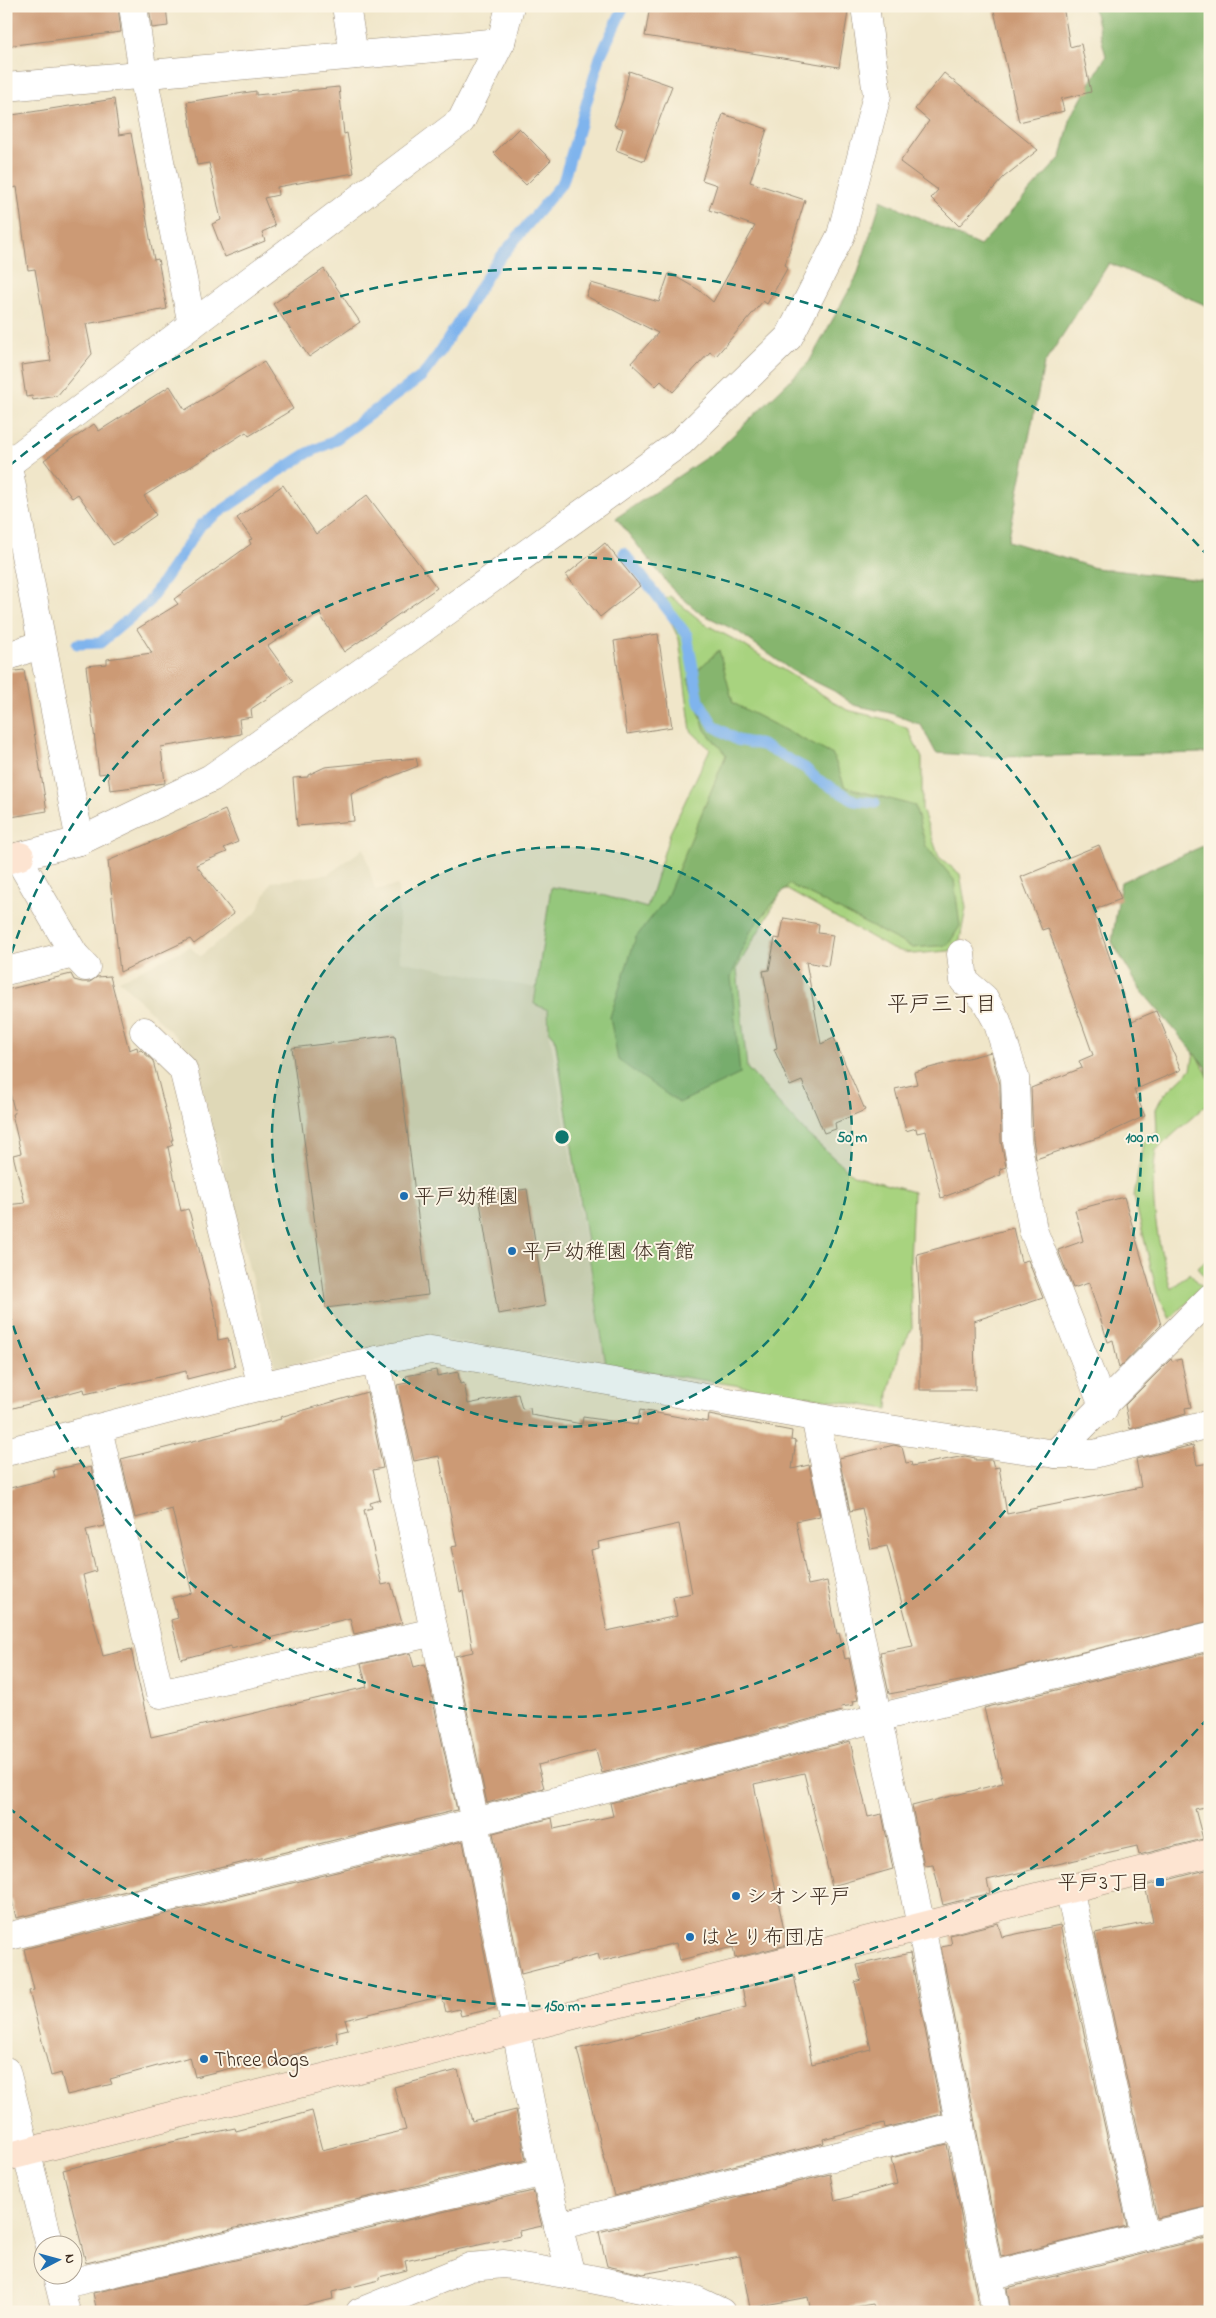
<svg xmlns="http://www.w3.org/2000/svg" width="1216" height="2318" font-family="'Indie Flower','Klee One',sans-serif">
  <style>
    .built { fill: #dfd8b7 }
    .green { fill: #a8d37f; stroke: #727e4e }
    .forest { fill: #86b56e; stroke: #607046 }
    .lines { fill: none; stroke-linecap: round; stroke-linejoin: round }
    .stream { stroke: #7fb4ed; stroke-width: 11 }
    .building { fill: #cc9a74; fill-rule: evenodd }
    .street-casing { stroke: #968874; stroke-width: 29 }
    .secondary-casing { stroke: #968874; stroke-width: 29 }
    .street { stroke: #fff; stroke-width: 28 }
    .secondary { stroke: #fde4d1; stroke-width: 28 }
    .ring { fill: none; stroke: #0f766e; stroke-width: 2.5; stroke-dasharray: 9 6 }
    .poi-dot { fill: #1f6fb2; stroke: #fcf5e5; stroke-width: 2 }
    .labels { text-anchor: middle; stroke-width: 4; stroke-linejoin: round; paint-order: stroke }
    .poi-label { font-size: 21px; fill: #3b2a1e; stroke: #fcf5e5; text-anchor: start }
    .neighbourhood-label { font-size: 22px; fill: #3b2a1e; stroke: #fcf5e5 }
    .centre { fill: #0f766e; stroke: #fcf5e5; stroke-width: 2.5 }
    .ring-label { font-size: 15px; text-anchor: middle; font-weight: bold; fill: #0f766e; stroke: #fcf5e5; stroke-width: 4; stroke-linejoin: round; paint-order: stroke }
  </style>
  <rect width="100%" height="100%" fill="#fcf5e5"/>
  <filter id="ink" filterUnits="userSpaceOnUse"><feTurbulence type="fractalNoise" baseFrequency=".02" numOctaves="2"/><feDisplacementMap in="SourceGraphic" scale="10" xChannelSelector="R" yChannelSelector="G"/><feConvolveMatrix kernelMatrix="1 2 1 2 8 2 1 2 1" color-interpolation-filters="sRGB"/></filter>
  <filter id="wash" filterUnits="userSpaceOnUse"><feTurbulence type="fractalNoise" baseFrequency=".0096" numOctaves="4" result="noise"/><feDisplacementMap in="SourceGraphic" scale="20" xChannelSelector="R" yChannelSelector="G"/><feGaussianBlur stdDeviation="1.12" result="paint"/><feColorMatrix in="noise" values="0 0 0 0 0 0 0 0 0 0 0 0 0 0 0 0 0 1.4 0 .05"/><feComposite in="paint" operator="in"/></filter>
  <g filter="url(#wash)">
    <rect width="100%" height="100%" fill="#f0e6c9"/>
    <polygon class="built" points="364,848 375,890 398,885 400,961 536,988 534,1004 548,1010 549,1031 606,1365 431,1338 275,1367 193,1054 119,980 190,947 200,956 256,913 271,882 329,874"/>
    <g class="green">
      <polygon points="670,596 705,624 737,641 847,710 889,720 908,729 922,758 922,809 939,857 960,874 966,908 958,950 914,954 892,949 784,888 737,968 747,1068 808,1135 853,1175 913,1192 910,1263 912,1329 900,1350 889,1392 888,1409 606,1365 555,1038 549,1031 548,1010 534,1004 551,887 598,894 647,908 670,833 710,749 691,731 679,639 661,602"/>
      <path d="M1194 1053C1206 1067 1216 1087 1206 1105L1156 1150C1149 1199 1157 1242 1171 1289L1190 1273 1203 1288 1170 1319 1157 1293 1134 1196 1144 1138 1157 1133 1156 1109 1162 1097 1191 1069Z"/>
      <polygon points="1210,1256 1210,1282 1209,1282 1197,1268"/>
    </g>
    <g class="forest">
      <polygon points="1093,6 1210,6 1210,307 1109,263 1044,364 1008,541 1095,568 1210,581 1210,753 997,757 936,753 921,725 890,713 854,705 834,691 791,670 737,631 700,613 672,589 616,518 719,449 809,362 857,276 881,200 980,246 1061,157 1071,117 1106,56"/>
      <polygon points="719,650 733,703 833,755 845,787 915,806 926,846 954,880 960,926 948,945 913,948 789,884 751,930 731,977 740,1074 679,1103 618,1060 610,1017 636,937 666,899 726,755 705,730 688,679"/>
      <polygon points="1210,843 1210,1083 1206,1067 1140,989 1112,942 1121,882"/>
    </g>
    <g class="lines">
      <g class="stream">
        <polyline points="624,553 687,635 699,701 714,726 737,740 762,745 805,768 817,779 855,801 875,803"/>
        <polyline points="77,644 100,643 148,603 201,525 281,470 308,453 332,442 422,376 440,352 494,265 563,182 600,57 624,6"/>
      </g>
    </g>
    <g id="blocks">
      <g class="building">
        <polygon points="6,6 118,6 121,32 6,46"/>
        <polygon points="149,6 166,6 168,26 152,28"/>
        <polygon points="650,6 849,6 839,67 645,36"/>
        <polygon points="993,6 1063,6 1070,47 1081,44 1091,92 1061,99 1064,111 1019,122"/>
        <polygon points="629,71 672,86 644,161 616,150 623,129 614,125 623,100"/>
        <polygon points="944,73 1038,150 1004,177 959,226 931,198 938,190 900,162 929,121 915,109"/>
        <polygon points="339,87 344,134 347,133 354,173 277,187 278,195 264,198 275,226 262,232 265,241 225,257 212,224 221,220 209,163 197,165 187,102 256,91 256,95"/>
        <polygon points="114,99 119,135 131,133 154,260 158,259 167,309 86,324 92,354 57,396 33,400 32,396 26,397 21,365 51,361 35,269 28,270 17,187 12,188 6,153 6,116"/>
        <polygon points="723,114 767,129 750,182 805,200 785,265 788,267 767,304 763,301 716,356 710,352 673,392 661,381 656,386 631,363 658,333 586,296 591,283 659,302 669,273 699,290 713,302 755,226 709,210 717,185 702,180"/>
        <polygon points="519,128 551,160 526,185 494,153"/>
        <polygon points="324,269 360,322 309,357 273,304"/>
        <polygon points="264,362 293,409 249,436 246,432 144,496 156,515 113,545 78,494 72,498 44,460 94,424 99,431 170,386 185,410"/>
        <polygon points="283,485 316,534 367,495 437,588 344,652 319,613 268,646 293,681 251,709 252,717 239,719 241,734 161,747 165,783 110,790 108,773 99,774 86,666 107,664 107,659 152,653 137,629 178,604 174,599 251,544 249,540 252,539 237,518"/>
        <polygon points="605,543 640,586 600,617 566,575"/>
        <polygon points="658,634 672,727 627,734 614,641"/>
        <polygon points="24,670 47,811 11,817 6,794 6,672"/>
        <polygon points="416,758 418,766 351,793 354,821 297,826 293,778 308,777 308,775 325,767"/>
        <polygon points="225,810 238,842 224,848 227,852 196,865 234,914 194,944 190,939 120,972 108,861"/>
        <polygon points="1099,845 1121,899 1093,910 1132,1021 1156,1011 1181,1070 1134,1090 1145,1116 1100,1137 1036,1159 1033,1139 1031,1088 1082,1068 1079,1061 1093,1055 1048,928 1042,930 1021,877"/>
        <polygon points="784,918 819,924 818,933 833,935 828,966 806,962 821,1044 834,1038 865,1110 835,1123 836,1129 824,1133 802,1081 790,1086 774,1049 777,1048 763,971 769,970 775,938 780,939"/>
        <polygon points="71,974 74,980 82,982 90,982 97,977 110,976 129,1050 137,1047 138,1051 141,1050 153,1061 173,1140 171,1140 173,1145 168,1147 181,1211 188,1209 190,1214 215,1311 218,1340 228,1338 235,1367 187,1379 186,1371 85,1394 84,1389 6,1410 6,1205 25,1203 13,1155 21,1153 12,1114 15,1113 6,1078 6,990"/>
        <polygon points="395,1035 428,1295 326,1308 292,1048"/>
        <polygon points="991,1052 1000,1084 1001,1142 1006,1167 1000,1169 1001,1175 941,1198 926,1131 917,1133 916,1128 906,1131 895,1089 917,1084 914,1072"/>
        <polygon points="527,1189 545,1306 498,1314 479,1196"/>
        <polygon points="1124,1197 1161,1325 1119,1368 1113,1340 1108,1342 1089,1283 1073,1288 1058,1250 1083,1241 1075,1210"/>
        <polygon points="1013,1228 1021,1262 1028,1260 1043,1298 974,1321 975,1390 920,1390 920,1306 917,1254"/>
        <polygon points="1171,1359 1172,1361 1181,1359 1191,1407 1185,1408 1186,1414 1130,1429 1125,1405"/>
        <path d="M436 1370 437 1376 458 1372 460 1384 464 1383 468 1404 518 1394 522 1409 530 1408 531 1415 582 1424 583 1417 637 1425 640 1410 708 1422 709 1415 792 1431 791 1440 796 1441 792 1469 809 1465 820 1516 796 1521 808 1585 827 1581 837 1634 839 1633 845 1659 849 1658 858 1700 853 1701 854 1705 841 1707 842 1711 602 1773 596 1750 538 1765 544 1788 487 1803 455 1656 473 1652 463 1591 460 1592 451 1547 457 1546 439 1456 414 1461 397 1385 407 1383 406 1376ZM679 1524 692 1593 673 1597 677 1616 607 1631 591 1550 599 1548 598 1542Z"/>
        <polygon points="367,1392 383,1468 373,1470 380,1500 370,1503 372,1508 364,1510 382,1585 391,1583 402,1623 354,1634 350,1618 266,1639 267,1640 231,1649 231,1646 181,1659 171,1620 178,1618 172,1598 192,1593 172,1509 135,1518 121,1459 281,1419 280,1417"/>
        <polygon points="894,1445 902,1447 906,1463 911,1462 912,1466 965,1456 975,1458 975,1460 992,1460 994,1468 999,1467 1007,1514 1141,1487 1136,1459 1193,1445 1197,1465 1210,1463 1210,1621 976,1678 889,1694 880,1652 913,1646 887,1546 871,1549 862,1508 850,1511 839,1458"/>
        <polygon points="82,1464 83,1469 91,1467 105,1526 86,1530 96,1571 83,1575 90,1606 103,1656 131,1649 151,1737 367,1687 361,1664 410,1653 414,1667 425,1664 457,1810 16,1918 12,1900 6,1902 6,1489 55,1477 53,1470"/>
        <polygon points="1210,1652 1210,1806 1195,1809 1203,1839 1139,1855 1137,1846 987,1880 990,1893 943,1905 933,1864 924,1865 912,1806 1003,1783 984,1708"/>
        <polygon points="850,1741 868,1817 882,1814 893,1869 832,1886 804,1773 754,1784 787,1945 735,1958 733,1947 680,1960 676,1943 600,1961 598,1954 521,1974 493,1833 552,1818 554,1829 613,1816 610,1803"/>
        <polygon points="463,1841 495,2008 461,2016 459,2009 446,2012 442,1996 345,2020 348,2029 336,2032 338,2043 259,2064 259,2061 195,2077 190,2057 110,2079 112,2084 67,2095 61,2073 51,2076 29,1991 34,1990 24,1949"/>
        <polygon points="1210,1869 1210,2206 1157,2218 1095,1933 1153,1921 1145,1886"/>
        <polygon points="998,1923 1002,1937 1060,1925 1127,2226 1001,2257 941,1947 952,1945 950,1935"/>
        <polygon points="910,1953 942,2114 885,2128 884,2123 823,2139 824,2143 614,2196 577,2049 746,2007 742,1988 794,1975 812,2064 871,2049 855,1982 861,1980 857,1965"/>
        <polygon points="458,2070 472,2121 516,2110 526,2160 86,2263 63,2170 176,2141 235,2128 236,2131 312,2111 322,2150 406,2130 394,2087"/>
        <polygon points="947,2144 980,2312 875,2312 873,2304 825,2312 811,2312 808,2297 750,2308 740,2256 643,2274 607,2266 599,2232 830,2174 835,2201 897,2184 891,2158"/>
        <polygon points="533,2191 542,2226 519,2231 520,2236 405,2261 407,2270 379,2277 379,2280 332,2292 333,2299 278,2312 97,2312 93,2293"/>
        <polygon points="1210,2237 1210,2304 1174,2312 1011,2312 1007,2288"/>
      </g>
    </g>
  </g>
  <g filter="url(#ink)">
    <use href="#blocks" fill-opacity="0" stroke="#968874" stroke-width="1"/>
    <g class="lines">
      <defs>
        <g id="street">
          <polyline points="133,6 143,74 192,325"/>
          <polyline points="346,6 354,55"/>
          <polyline points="6,87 501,42"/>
          <polyline points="6,456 80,841"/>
          <polyline points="8,464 461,121 501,42 510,6"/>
          <polyline points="6,657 41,644"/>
          <polyline points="961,954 964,981 984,998 997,1021 1015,1078 1017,1141 1033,1230 1104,1408"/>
          <polyline points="86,967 74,954 24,868 20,856 80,841 211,778 393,650 681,442 789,337 841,235 877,95 865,6"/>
          <polyline points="6,971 74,954"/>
          <polyline points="144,1031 183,1069 262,1387"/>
          <polyline points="376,1360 475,1822 544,2172 571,2275"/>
          <polyline points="815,1417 921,1926 996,2312"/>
          <polyline points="98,1429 160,1694 434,1632"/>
          <path d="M6 1452C147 1416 288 1375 431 1350L837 1421 1055 1454H1094L1210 1424"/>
          <polyline points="1055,1454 1210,1298"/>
          <polyline points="1069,1888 1145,2237"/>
          <polyline points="6,1937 475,1822 877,1718 1210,1636"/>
          <polyline points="6,2071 50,2246"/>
          <polyline points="558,2226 960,2125"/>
          <polyline points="57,2276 66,2312"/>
          <polyline points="989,2276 1210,2221"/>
          <polyline points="60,2285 544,2172"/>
          <polyline points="360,2312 470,2267 504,2264 571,2275 696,2300 721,2312"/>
        </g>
        <g id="secondary">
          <polyline points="6,860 20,856"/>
          <polyline points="6,2157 515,2030 1210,1853"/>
        </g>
      </defs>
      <use href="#street" class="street-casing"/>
      <use href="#secondary" class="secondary-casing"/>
      <use href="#street" class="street"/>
      <use href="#secondary" class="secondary"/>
    </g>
  </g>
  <circle cx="562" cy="1137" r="290" fill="#0f766e" fill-opacity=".12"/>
  <g class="ring">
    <circle cx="562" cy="1137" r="290"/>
    <path d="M7 967A580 580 0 1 1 7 1307"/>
    <path d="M1208 1718A869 869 0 0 1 9 1808M9 466A869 869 0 0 1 1208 556"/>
  </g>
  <g class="poi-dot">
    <circle cx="404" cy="1196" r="5"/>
    <circle cx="512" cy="1251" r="5"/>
    <rect x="1155" y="1877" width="10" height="10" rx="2.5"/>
    <circle cx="736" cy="1896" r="5"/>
    <circle cx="690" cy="1937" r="5"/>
    <circle cx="204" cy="2059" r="5"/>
  </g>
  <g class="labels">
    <g class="poi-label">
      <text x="414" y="1203">平戸幼稚園</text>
      <text x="522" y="1258">平戸幼稚園 体育館</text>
      <text x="1150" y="1889" text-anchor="end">平戸3丁目</text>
      <text x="746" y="1903">シオン平戸</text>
      <text x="700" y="1944">はとり布団店</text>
      <text x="214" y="2066">Three dogs</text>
    </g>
    <g class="neighbourhood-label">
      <text x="942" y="1011">平戸三丁目</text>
    </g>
  </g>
  <circle cx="562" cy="1137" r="8" class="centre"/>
  <g class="ring-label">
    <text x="852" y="1142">50 m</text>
    <text x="1142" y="1142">100 m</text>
    <text x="562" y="2011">150 m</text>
  </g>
  <rect width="1216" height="2318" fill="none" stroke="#fcf5e5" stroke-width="25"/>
  <g transform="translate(58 2260) rotate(84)"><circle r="24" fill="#fcf5e5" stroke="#afa495"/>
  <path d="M0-4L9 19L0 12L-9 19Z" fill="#1f6fb2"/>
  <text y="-8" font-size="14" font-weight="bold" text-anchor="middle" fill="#3b2a1e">N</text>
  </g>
</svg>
